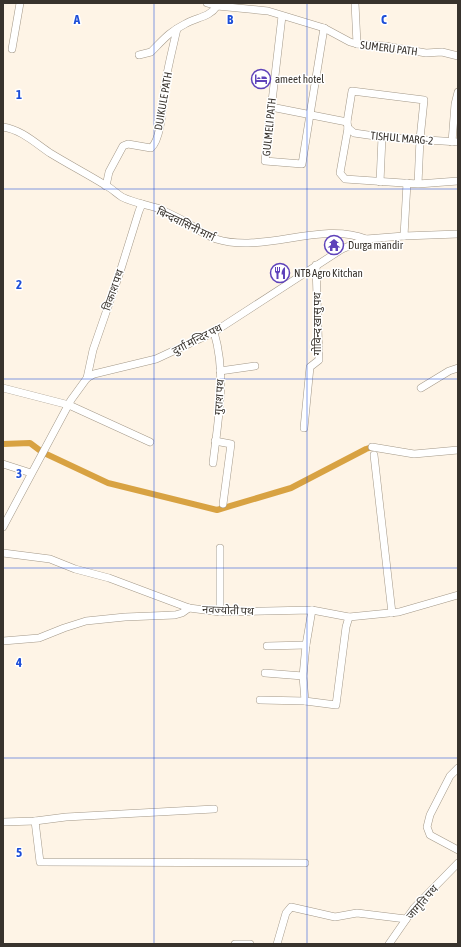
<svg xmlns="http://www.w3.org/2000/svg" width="461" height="947" font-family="'Asap Condensed','Noto Sans Devanagari',sans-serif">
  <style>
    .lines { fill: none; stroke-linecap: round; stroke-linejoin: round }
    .canal { stroke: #d8a242; stroke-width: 6 }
    .minor-casing { stroke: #a39888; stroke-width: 8 }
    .minor { stroke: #fff; stroke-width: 7 }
    .grid { fill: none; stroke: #1d4ed8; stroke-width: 1; stroke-opacity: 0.55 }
    .labels { text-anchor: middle; stroke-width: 3; stroke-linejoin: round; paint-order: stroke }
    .street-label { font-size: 11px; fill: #38332d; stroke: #fff }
    .poi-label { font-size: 11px; fill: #38332d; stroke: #fff; text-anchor: start }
    .grid-label { font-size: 13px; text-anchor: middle; font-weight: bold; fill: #1d4ed8; stroke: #fff; stroke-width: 3; stroke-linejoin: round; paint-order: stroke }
  </style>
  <rect width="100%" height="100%" fill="#fef4e6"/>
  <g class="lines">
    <polyline class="canal" points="3,444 30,443 42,452 108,483 217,510 291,488 366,449 372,447"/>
    <defs>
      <g id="minor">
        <polyline points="207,3 217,6 268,11 324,28 350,42 357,44 385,46 426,53 442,52 458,56"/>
        <polyline points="355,3 357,44"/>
        <polyline points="282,16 265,161 302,164 324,28"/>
        <polyline points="12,49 20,3"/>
        <path d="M139 55 151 52C163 40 169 32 185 24 196 17 209 18 217 6"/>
        <polyline points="271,107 347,122"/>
        <path d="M3 127C22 130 35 143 50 153 68 164 87 174 105 185 111 188 116 193 122 197 134 203 148 205 160 209 168 213 177 217 184 221 195 227 204 235 216 239 263 254 321 221 366 239"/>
        <polyline points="348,128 354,133 382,137 458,142"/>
        <polyline points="452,142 455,104 458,92"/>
        <polyline points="380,182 382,137"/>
        <polyline points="418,184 420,139 424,100 352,91 347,122 348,128 340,173 345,179 418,184 458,181"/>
        <path d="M106 186 109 172 123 146 128 144 151 148C162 139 163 99 165 85 168 66 173 47 177 29"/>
        <polyline points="404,236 407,183"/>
        <polyline points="220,371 255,366"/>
        <polyline points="87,378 93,350 120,272 139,211 142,204"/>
        <polyline points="3,388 69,405 150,442"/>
        <polyline points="421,388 449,371 458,368"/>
        <polyline points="304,428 310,367 319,360 316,265"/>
        <polyline points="215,441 231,444 223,504"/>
        <polyline points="372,447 414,454 458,450"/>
        <polyline points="374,455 392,613"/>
        <path d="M213 463C218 420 227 375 214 332"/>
        <polyline points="3,464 31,473"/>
        <polyline points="3,527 71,400 87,378 94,374 156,359 214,332 342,249 366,239 404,236 458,234"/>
        <polyline points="220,548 220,612"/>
        <polyline points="3,553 50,559 75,569 109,578 189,608 220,612 312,610 349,617 399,612 458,595"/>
        <polyline points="312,610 306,645 303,676 305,701 336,705 346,627 349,617"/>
        <polyline points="3,641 39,638 64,628 86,621 125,617 175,615 182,613 189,608"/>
        <polyline points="267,646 306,645"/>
        <polyline points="265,673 303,676"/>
        <polyline points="260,700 305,701"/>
        <polyline points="458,768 450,776 430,815 427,827 430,835 458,850"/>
        <polyline points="35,821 40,862 305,863"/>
        <polyline points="3,822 35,821 66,817 214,809"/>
        <polyline points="235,944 250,944"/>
        <polyline points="277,944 286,913 291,907 335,917 357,913 406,919"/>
        <polyline points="389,944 414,908 458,863"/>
      </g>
    </defs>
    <use href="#minor" class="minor-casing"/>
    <use href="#minor" class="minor"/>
  </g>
  <path class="grid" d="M154 3V944M307 3V944M3 189H458M3 379H458M3 568H458M3 758H458"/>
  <defs>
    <symbol id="hotel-ring" viewBox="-11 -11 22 22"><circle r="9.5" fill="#fff" stroke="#5e42ba" stroke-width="1.5"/><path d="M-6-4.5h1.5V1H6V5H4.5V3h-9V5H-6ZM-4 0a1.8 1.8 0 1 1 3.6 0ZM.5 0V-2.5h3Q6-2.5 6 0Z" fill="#5e42ba"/></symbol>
    <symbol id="temple-ring" viewBox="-11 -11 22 22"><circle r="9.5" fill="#fff" stroke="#5e42ba" stroke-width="1.5"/><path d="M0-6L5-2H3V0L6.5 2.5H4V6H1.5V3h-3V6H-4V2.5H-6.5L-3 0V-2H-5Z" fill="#5e42ba"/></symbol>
    <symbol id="restaurant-ring" viewBox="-11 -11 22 22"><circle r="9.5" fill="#fff" stroke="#5e42ba" stroke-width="1.5"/><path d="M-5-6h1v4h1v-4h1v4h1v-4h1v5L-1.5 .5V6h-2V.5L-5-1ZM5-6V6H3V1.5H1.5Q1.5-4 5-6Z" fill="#5e42ba"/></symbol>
  </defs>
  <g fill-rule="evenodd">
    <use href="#hotel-ring" x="250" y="68" width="22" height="22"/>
    <use href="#temple-ring" x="323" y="234" width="22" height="22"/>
    <use href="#restaurant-ring" x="269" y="262" width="22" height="22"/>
  </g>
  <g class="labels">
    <g class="street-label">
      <text transform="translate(389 48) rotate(7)" y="4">SUMERU PATH</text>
      <text transform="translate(163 101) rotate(-80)" y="4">DUIKULE PATH</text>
      <text transform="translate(269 127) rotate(-84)" y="4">GULMELI PATH</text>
      <text transform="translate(402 138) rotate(5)" y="4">TISHUL MARG-2</text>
      <text transform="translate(186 224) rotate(26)" y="4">बिन्दवासिनी मार्ग</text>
      <text transform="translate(113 290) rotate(-71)" y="4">विकाश पथ</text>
      <text transform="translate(317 324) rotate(-90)" y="4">गोविन्द खासु पथ</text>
      <text transform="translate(197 339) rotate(-27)" y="4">दुर्गा मन्दिर पथ</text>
      <text transform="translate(219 397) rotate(-86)" y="4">गुराश पथ</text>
      <text transform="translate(228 610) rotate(2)" y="4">नवज्योती पथ</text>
      <text transform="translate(422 902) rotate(-48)" y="4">जागृति पथ</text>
    </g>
    <g class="poi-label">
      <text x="275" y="83">ameet hotel</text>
      <text x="348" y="249">Durga mandir</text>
      <text x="294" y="277">NTB Agro Kitchan</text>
    </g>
  </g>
  <g class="grid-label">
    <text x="77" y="24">A</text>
    <text x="230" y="24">B</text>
    <text x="384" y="24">C</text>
    <text x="19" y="99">1</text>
    <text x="19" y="289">2</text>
    <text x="19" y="478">3</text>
    <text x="19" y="667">4</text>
    <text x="19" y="857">5</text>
  </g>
  <rect width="461" height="947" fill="none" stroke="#38332d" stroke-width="8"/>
</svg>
